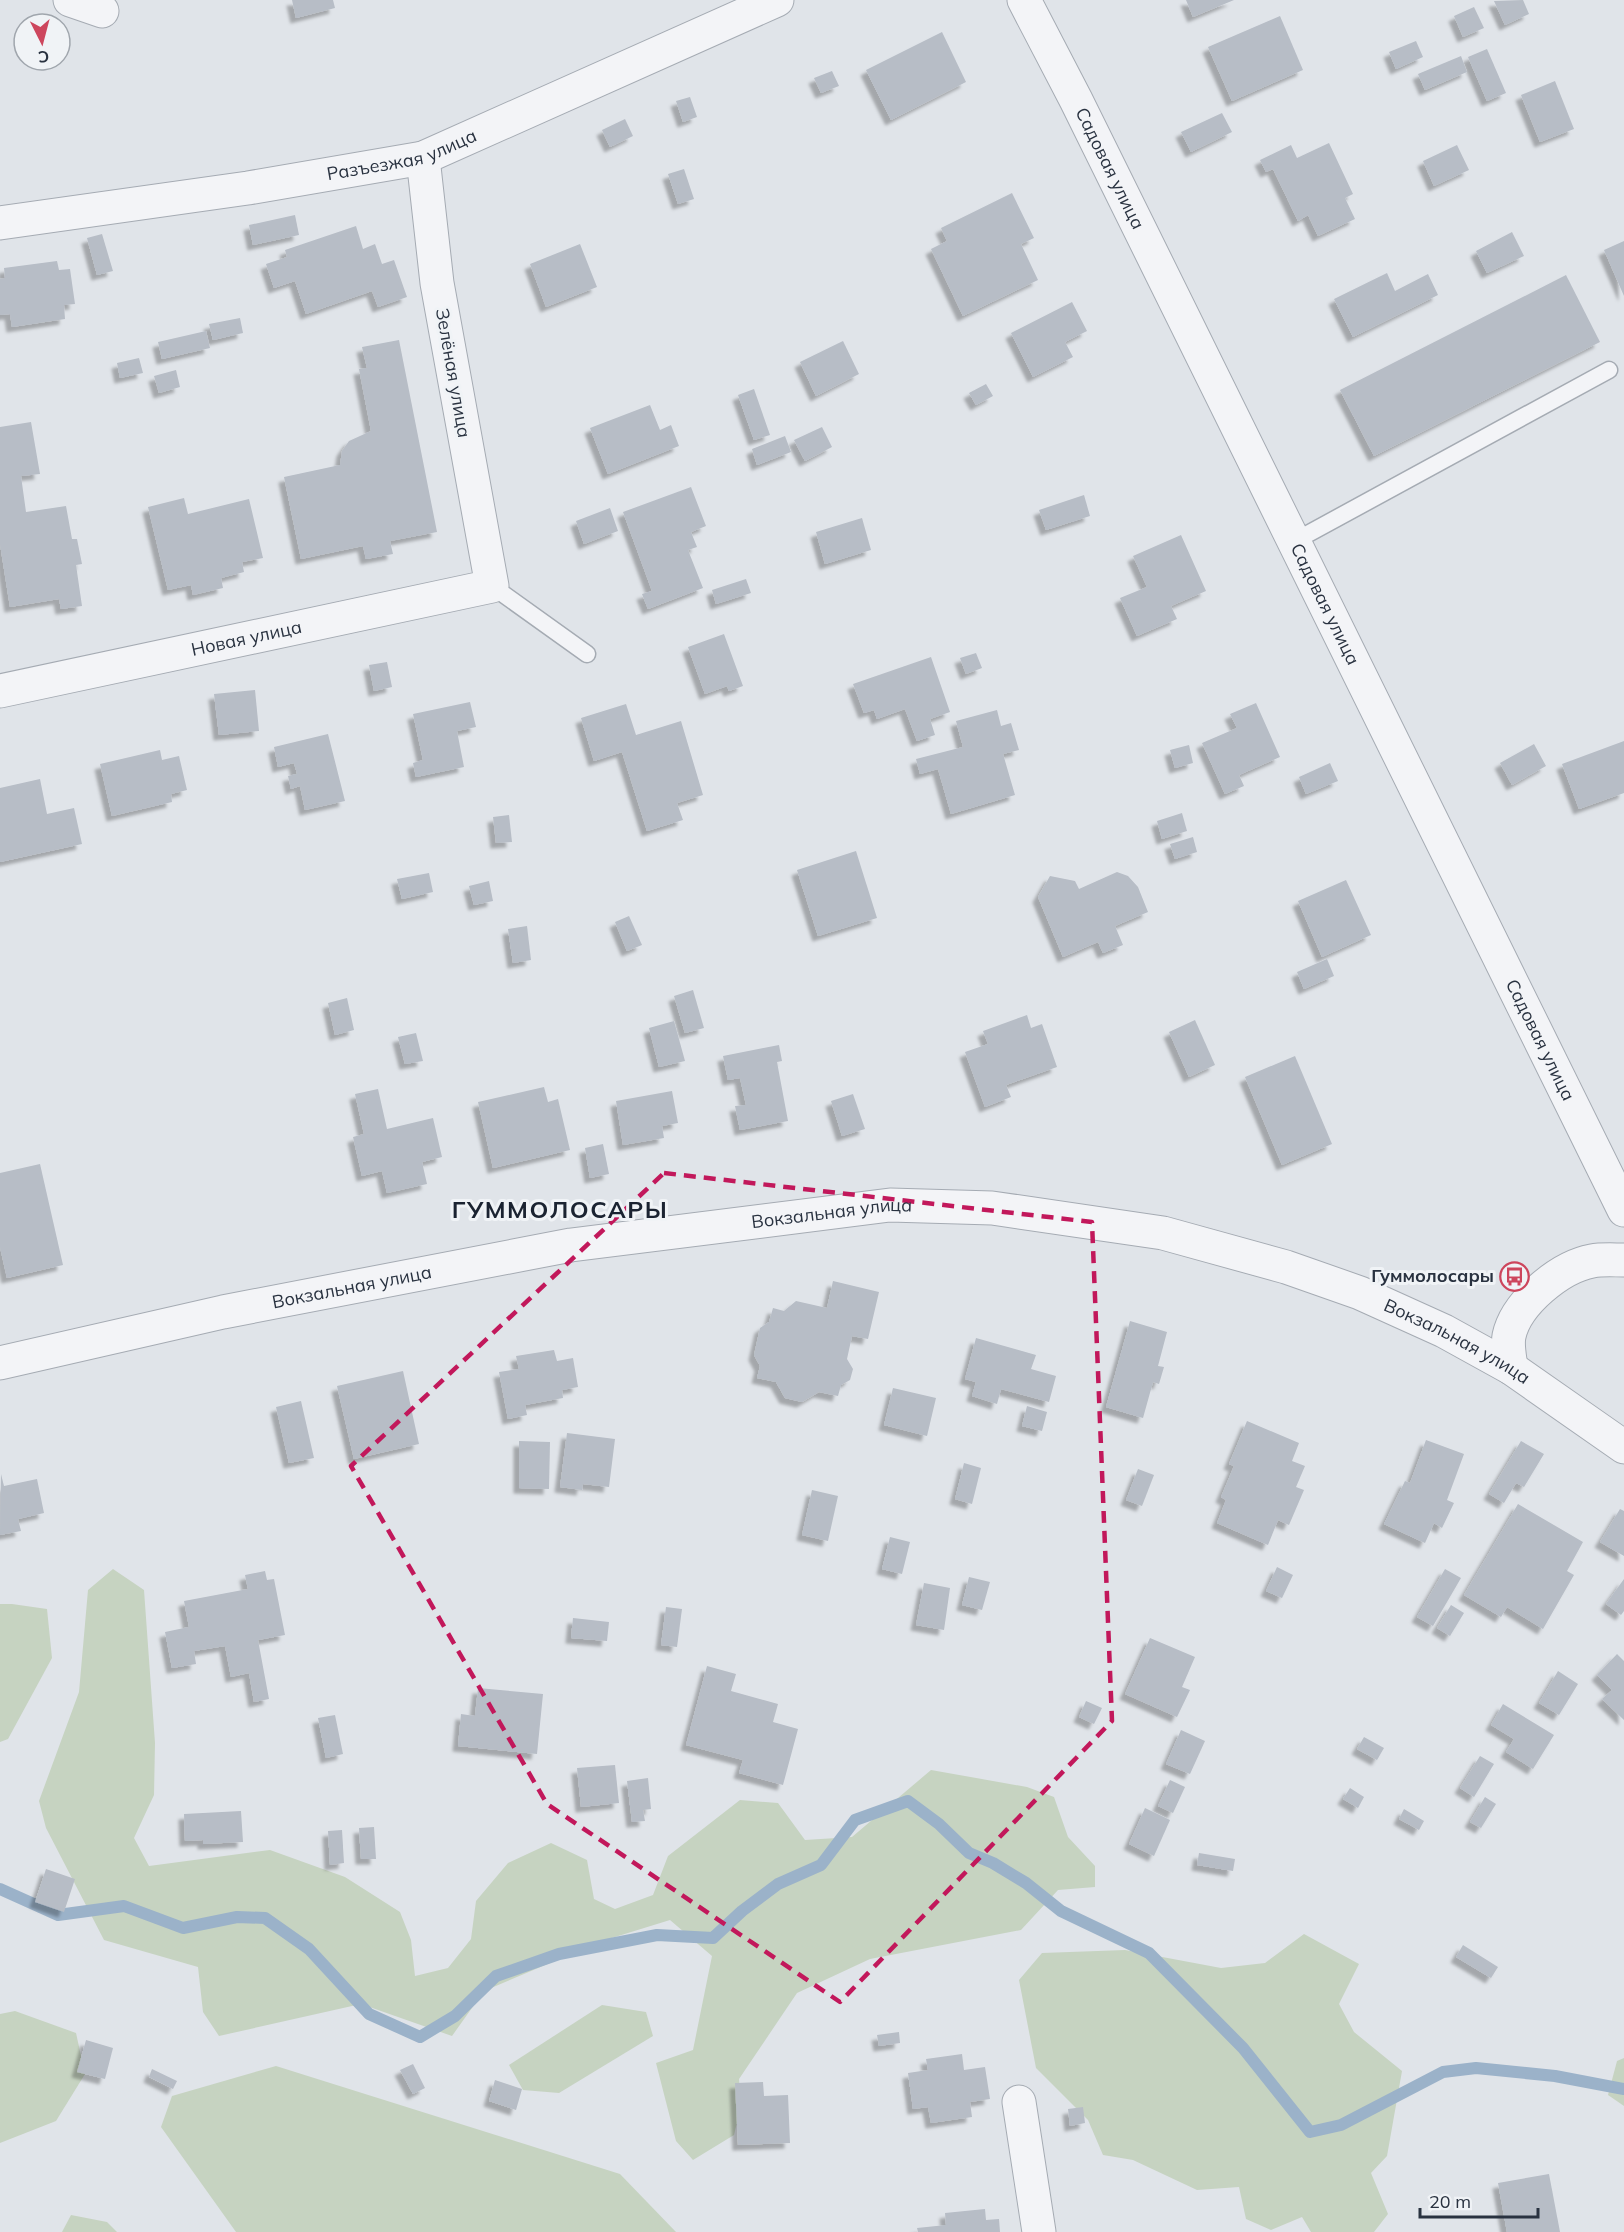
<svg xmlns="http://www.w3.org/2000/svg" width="1624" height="2232" font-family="Mulish,sans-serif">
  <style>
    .green { fill: #c6d3c1 }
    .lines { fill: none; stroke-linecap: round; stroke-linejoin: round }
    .stream { stroke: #9bb2c9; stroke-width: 12 }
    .building { fill: #b7bdc6; filter: url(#shadow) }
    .lane-casing { stroke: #a5abb3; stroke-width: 19 }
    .street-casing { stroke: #a5abb3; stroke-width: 35 }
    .lane { stroke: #f3f4f7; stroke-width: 16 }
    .street { stroke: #f3f4f7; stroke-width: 33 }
    .marked { fill: none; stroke: #c2185b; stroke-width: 4.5; stroke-dasharray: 12 8; stroke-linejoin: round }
    .labels { text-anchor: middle; stroke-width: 6; stroke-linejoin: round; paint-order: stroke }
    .street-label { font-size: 18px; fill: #293240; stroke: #f0f3f6 }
    .poi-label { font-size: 18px; font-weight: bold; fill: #293240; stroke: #f0f3f6; text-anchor: end }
    .district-label { font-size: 24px; font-weight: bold; letter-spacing: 1.5px; fill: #1b2331; stroke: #f0f3f6 }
  </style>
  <defs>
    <filter id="shadow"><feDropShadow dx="-5.5" dy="5.5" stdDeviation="1.5" flood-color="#0004"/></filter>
  </defs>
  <rect width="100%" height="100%" fill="#e0e4e9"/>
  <g class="green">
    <polygon points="113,1569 144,1590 155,1743 154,1795 134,1838 149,1866 270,1850 345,1877 400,1912 411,1940 415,1976 448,1968 471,1939 476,1901 508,1863 551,1843 587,1860 594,1899 615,1909 653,1895 668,1856 740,1800 778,1803 805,1840 852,1837 931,1770 1027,1787 1054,1797 1068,1837 1095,1866 1095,1887 1058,1890 1021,1930 870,1959 797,1993 739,2079 741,2106 734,2135 693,2160 676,2141 656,2063 693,2050 712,1956 670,1920 602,1941 484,1991 452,2036 361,2004 219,2036 203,2012 198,1967 104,1940 46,1828 39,1801 79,1692 88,1590"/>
    <polygon points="0,1604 12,1604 47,1609 52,1658 8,1739 0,1742"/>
    <polygon points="1304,1934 1359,1964 1339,2004 1354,2032 1402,2071 1387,2156 1371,2173 1388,2214 1374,2232 1311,2232 1302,2217 1271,2230 1246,2219 1239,2187 1197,2190 1133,2160 1103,2155 1088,2120 1036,2068 1019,1980 1042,1953 1125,1950 1221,1968 1265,1963"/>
    <polygon points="602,2005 646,2012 653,2036 559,2093 523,2090 509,2065"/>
    <polygon points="15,2011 76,2033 85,2074 56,2121 0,2143 0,2014"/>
    <polygon points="1624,2058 1624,2106 1608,2095 1617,2061"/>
    <polygon points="276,2066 620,2174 676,2232 236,2232 161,2127 172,2096"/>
    <polygon points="71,2215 107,2222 117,2232 62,2232"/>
  </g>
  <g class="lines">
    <polyline class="stream" points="0,1889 58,1915 124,1906 183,1928 237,1917 265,1918 309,1949 369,2014 420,2037 455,2016 496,1976 559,1954 657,1935 713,1938 742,1911 778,1884 821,1865 855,1820 908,1801 939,1824 969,1853 993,1863 1026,1883 1061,1911 1149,1953 1243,2048 1310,2132 1341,2125 1443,2072 1476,2068 1555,2076 1624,2089"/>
  </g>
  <g class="building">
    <polygon points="292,0 333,0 335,8 296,18"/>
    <polygon points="1186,0 1234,0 1193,17"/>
    <polygon points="1523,0 1529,14 1505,25 1494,1"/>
    <polygon points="1474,7 1484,28 1463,37 1454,16"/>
    <polygon points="1280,16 1303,70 1232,101 1208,47"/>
    <polygon points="942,32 966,82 891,120 866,70"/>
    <polygon points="1416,41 1423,57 1396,69 1389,52"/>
    <polygon points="1487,49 1506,93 1487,101 1468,57"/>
    <polygon points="1461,56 1467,72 1425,90 1418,74"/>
    <polygon points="832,71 839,86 821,93 814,78"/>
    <polygon points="1555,81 1574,129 1540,142 1521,95"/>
    <polygon points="690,97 697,117 683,122 676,101"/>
    <polygon points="1222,113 1232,132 1191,152 1181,132"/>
    <polygon points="625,119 633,136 610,147 602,130"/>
    <polygon points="1329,143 1353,194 1345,198 1355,219 1318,236 1308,215 1298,221 1273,169 1266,172 1260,160 1291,145 1297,158"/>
    <polygon points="1457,145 1469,170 1434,186 1423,161"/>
    <polygon points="684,169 694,199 678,204 668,174"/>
    <polygon points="1012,193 1034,238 1021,244 1038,280 963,316 931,249 947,241 941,228"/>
    <polygon points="295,215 299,235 253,245 249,225"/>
    <polygon points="356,226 363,249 375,244 382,264 394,260 407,297 378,307 372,291 306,314 295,281 274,288 266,264 287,257 285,250"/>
    <polygon points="1512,232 1524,256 1487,273 1476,251"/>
    <polygon points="102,234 113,271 97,275 87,238"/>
    <polygon points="1624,241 1624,296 1604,250"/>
    <polygon points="580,244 597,287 546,307 530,264"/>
    <polygon points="57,261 59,270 70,269 75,304 64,305 65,319 12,327 10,314 0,315 0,279 5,278 4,268"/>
    <polygon points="1387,273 1395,291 1428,274 1438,295 1353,337 1334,299"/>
    <polygon points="1566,275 1600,342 1374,456 1340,390"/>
    <polygon points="1072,302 1087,331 1065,342 1073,357 1033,377 1011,333"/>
    <polygon points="240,318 243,333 213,340 209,324"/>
    <polygon points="206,331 210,348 162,359 158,342"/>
    <polygon points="399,340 437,532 390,541 393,554 366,559 363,546 301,559 284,477 340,465 342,451 349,441 371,431 359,369 367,368 362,347"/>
    <polygon points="843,341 859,374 816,396 800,362"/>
    <polygon points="139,358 143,373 120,378 117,363"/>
    <polygon points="176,370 180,387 159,393 154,376"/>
    <polygon points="986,384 993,396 976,405 969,393"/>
    <polygon points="754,389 770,435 754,440 738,395"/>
    <polygon points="650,405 660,430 671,425 679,446 608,474 590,428"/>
    <polygon points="31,422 40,474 21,476 26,512 66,506 72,539 77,539 82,564 76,565 82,606 61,609 59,599 10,607 0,544 0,427"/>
    <polygon points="822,427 832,447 805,461 794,440"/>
    <polygon points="785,436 791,452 757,465 752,449"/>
    <polygon points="691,487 706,526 691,532 697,547 688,550 703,588 648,609 642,594 652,591 623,512"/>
    <polygon points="1084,495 1090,516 1046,530 1039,510"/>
    <polygon points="184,498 188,514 249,499 263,558 242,562 244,572 221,578 223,588 193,595 191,585 168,590 148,507"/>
    <polygon points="610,508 618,531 584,544 576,521"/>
    <polygon points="862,518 871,550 825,564 816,532"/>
    <polygon points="1181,535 1206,591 1171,606 1177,619 1137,636 1120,598 1147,587 1133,556"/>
    <polygon points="746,579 751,593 716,604 712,590"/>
    <polygon points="724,634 743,686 729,691 727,686 705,694 688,647"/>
    <polygon points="976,653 982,668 966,674 960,658"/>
    <polygon points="931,657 950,712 930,719 935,735 917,741 905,709 877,719 874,710 864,713 853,684"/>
    <polygon points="387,662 392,687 374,691 369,665"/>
    <polygon points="255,690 259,731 219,735 214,694"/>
    <polygon points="470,702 476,727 457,731 464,767 416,777 413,763 423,760 413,714"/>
    <polygon points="1256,703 1280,757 1239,775 1244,786 1225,794 1202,743 1237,728 1230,714"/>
    <polygon points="626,704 636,735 681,721 703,795 677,803 683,820 647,831 622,752 594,761 581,718"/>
    <polygon points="997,710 1001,726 1011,723 1019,750 1003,754 1015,795 951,814 938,769 920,774 916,759 963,747 956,721"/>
    <polygon points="328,734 345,801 305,810 300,786 291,789 288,776 297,774 294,763 278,767 274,747"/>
    <polygon points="1624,741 1624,793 1579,809 1562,764"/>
    <polygon points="1534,744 1546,766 1512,785 1500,763"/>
    <polygon points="1189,745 1193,763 1175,768 1170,750"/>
    <polygon points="160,750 162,760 179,756 187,790 171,794 172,802 112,816 100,764"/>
    <polygon points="1330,763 1338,781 1306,794 1299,777"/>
    <polygon points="40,779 47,814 74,808 82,844 0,862 0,788"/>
    <polygon points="1182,813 1187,831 1162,839 1157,821"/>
    <polygon points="509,815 512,842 496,843 493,817"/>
    <polygon points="1193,837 1197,852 1175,859 1170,844"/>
    <polygon points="856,851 877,918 818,936 797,870"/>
    <polygon points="1117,872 1128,876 1138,887 1148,912 1115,926 1123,945 1103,953 1098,942 1063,957 1038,897 1050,876 1075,881 1079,889"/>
    <polygon points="429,873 433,892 402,899 397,879"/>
    <polygon points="1346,880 1371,935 1322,957 1298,901"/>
    <polygon points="489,881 493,901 474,905 469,886"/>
    <polygon points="629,916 642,945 627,951 615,922"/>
    <polygon points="527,926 531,960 513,963 508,929"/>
    <polygon points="1327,959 1334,976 1304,989 1297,972"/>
    <polygon points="693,990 704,1028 685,1033 674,996"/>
    <polygon points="347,998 354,1030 335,1035 328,1003"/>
    <polygon points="1027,1015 1031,1028 1042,1024 1057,1067 1006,1085 1011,1097 985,1107 965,1052 988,1044 983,1031"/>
    <polygon points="1195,1020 1215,1065 1189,1077 1169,1032"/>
    <polygon points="674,1021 685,1061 659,1067 649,1028"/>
    <polygon points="416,1033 423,1061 405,1064 398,1037"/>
    <polygon points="779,1045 782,1061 777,1062 788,1121 740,1130 735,1106 746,1105 740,1078 728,1080 723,1056"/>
    <polygon points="1295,1056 1332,1144 1282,1165 1245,1077"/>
    <polygon points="544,1087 548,1102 558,1099 570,1150 493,1168 478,1102"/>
    <polygon points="378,1089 387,1129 433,1118 442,1157 422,1162 427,1184 387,1193 382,1171 362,1176 353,1137 364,1134 355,1094"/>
    <polygon points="672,1091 678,1123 662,1126 664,1138 623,1145 616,1101"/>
    <polygon points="853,1094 865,1129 842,1136 831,1101"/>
    <polygon points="603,1144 609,1174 590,1178 585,1148"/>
    <polygon points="40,1164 63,1265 7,1278 0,1247 0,1173"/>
    <polygon points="833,1281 879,1292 868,1339 852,1336 847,1359 853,1369 850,1380 841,1385 838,1396 819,1392 802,1402 785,1398 776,1382 757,1378 760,1366 754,1355 760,1328 769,1322 773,1308 784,1311 796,1301 827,1308"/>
    <polygon points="1130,1321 1167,1332 1158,1366 1164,1367 1159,1384 1153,1382 1143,1418 1106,1407"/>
    <polygon points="976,1338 1036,1355 1031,1369 1056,1376 1049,1402 1001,1389 997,1404 972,1396 976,1382 965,1379"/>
    <polygon points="554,1350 557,1361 573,1358 578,1387 562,1390 563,1398 525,1405 527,1415 508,1419 499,1372 519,1369 516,1356"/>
    <polygon points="403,1371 419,1444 354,1459 337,1386"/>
    <polygon points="893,1388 936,1398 927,1436 884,1425"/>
    <polygon points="301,1401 314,1458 289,1463 276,1407"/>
    <polygon points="1027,1406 1047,1412 1042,1431 1022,1426"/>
    <polygon points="1247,1421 1299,1443 1292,1461 1305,1466 1296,1487 1304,1490 1289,1525 1278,1520 1268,1545 1217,1523 1226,1500 1221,1497 1234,1466 1229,1464"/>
    <polygon points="567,1433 615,1439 609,1487 583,1484 582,1490 560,1487"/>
    <polygon points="1426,1440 1464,1454 1447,1500 1454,1503 1442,1528 1434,1523 1425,1543 1384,1524 1405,1481 1410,1483"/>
    <polygon points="519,1441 550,1442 549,1489 519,1488"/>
    <polygon points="1521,1441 1544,1454 1524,1487 1516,1483 1504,1503 1489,1494"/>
    <polygon points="964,1463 981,1468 972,1504 955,1499"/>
    <polygon points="1138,1469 1154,1475 1142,1506 1126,1500"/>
    <polygon points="1,1474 4,1486 37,1479 44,1513 18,1519 21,1531 0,1535"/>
    <polygon points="812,1490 838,1496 828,1541 802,1535"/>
    <polygon points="1518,1504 1583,1542 1567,1571 1574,1575 1543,1629 1507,1607 1501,1617 1464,1595"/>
    <polygon points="1620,1509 1624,1511 1624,1556 1600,1542"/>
    <polygon points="890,1537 910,1542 902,1574 882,1569"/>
    <polygon points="1277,1567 1293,1575 1282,1598 1266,1591"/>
    <polygon points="1445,1569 1461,1578 1433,1626 1417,1617"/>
    <polygon points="265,1571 267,1580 274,1579 285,1635 258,1640 269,1699 254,1702 249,1673 231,1677 225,1646 194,1651 196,1664 172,1668 165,1632 189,1627 184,1601 248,1589 245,1575"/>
    <polygon points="969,1577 990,1582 982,1610 962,1605"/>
    <polygon points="1624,1579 1624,1611 1621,1615 1606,1604"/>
    <polygon points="924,1583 950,1588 944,1630 916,1625"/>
    <polygon points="1451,1605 1464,1613 1450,1636 1437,1628"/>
    <polygon points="666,1607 682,1609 677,1647 661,1645"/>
    <polygon points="573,1618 609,1622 607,1641 571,1638"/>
    <polygon points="1150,1638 1195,1657 1182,1687 1190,1690 1177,1717 1125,1694"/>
    <polygon points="1617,1654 1624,1661 1624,1720 1602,1699 1612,1690 1597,1675"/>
    <polygon points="707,1666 736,1674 731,1691 778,1704 773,1722 798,1729 783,1785 739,1773 743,1760 686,1745"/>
    <polygon points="1558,1671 1578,1684 1559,1715 1539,1703"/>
    <polygon points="478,1688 543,1694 537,1754 458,1746 461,1714 475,1716"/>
    <polygon points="1086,1701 1102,1708 1094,1724 1079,1717"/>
    <polygon points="1503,1704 1554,1735 1533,1769 1506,1752 1514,1739 1491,1725"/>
    <polygon points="335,1715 343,1754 326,1758 318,1718"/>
    <polygon points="1181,1730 1205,1741 1190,1774 1166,1764"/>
    <polygon points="1364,1737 1384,1748 1377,1760 1357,1749"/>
    <polygon points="1480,1756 1494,1764 1474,1797 1460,1788"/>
    <polygon points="615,1765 619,1803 581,1807 577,1768"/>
    <polygon points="648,1778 651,1809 643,1810 645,1821 632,1822 627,1781"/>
    <polygon points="1170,1780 1185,1787 1173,1813 1158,1806"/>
    <polygon points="1350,1788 1364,1797 1358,1808 1343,1799"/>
    <polygon points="1485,1797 1496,1804 1481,1828 1470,1822"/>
    <polygon points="1145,1808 1170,1820 1154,1856 1129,1844"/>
    <polygon points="1404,1809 1424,1821 1419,1830 1399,1819"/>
    <polygon points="241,1811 243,1842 203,1844 203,1840 185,1841 184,1814"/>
    <polygon points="374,1827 376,1859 361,1859 359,1828"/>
    <polygon points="342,1830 344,1863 330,1865 328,1831"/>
    <polygon points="1199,1853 1235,1859 1233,1871 1197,1865"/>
    <polygon points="46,1869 75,1879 64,1912 35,1902"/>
    <polygon points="1463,1945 1498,1967 1491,1978 1456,1957"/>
    <polygon points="899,2032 900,2043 879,2046 877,2035"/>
    <polygon points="86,2040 113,2048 105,2079 77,2072"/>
    <polygon points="962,2054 964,2070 985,2067 990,2099 970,2102 972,2117 931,2123 928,2107 913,2109 908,2073 928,2070 926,2059"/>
    <polygon points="413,2064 425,2088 413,2094 400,2070"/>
    <polygon points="152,2069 177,2081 173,2089 149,2077"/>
    <polygon points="495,2080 522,2089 516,2110 489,2101"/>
    <polygon points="763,2082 764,2096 788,2095 790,2143 738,2145 735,2083"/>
    <polygon points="1083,2107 1085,2123 1070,2126 1068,2109"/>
    <polygon points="1549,2174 1560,2232 1507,2232 1498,2183"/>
    <polygon points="985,2209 986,2220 999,2219 1000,2232 918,2232 917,2228 946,2225 945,2213"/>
  </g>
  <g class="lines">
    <defs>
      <g id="lane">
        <polyline points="1293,542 1609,370"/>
        <polyline points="492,586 587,654"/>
      </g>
      <g id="street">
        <polyline points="70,0 102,11"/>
        <path id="s1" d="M1024 0 1076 100 1624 1210"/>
        <path id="s2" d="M0 223 248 188 423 158 777 0"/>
        <path id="s3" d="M0 691 492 586 437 283 423 158"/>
        <path id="s4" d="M0 1363 223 1312 571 1245 890 1205 992 1208 1163 1233 1286 1267 1360 1293 1444 1331 1511 1368 1624 1447"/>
        <path d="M1511 1368C1510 1358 1507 1346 1509 1336 1516 1303 1560 1267 1592 1261 1602 1259 1614 1260 1624 1260"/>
        <polyline points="1019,2102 1039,2232"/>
      </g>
    </defs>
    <use href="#lane" class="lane-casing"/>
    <use href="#street" class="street-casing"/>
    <use href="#lane" class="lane"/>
    <use href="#street" class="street"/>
  </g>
  <path class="marked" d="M664 1173 1092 1222 1112 1721 840 2002 547 1804 351 1466Z"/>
  <defs>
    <symbol id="bus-ring" viewBox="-11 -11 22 22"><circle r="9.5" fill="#f0f3f6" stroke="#cd465d" stroke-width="1.5"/><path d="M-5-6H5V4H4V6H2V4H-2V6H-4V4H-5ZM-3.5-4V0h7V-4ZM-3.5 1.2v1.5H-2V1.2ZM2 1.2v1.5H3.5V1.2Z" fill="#cd465d"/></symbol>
  </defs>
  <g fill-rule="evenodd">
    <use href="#bus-ring" x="1498" y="1260" width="33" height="33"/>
  </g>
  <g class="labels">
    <g class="street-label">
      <text dy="6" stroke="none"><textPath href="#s2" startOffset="408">Разъезжая улица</textPath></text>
      <text dy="6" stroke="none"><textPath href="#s1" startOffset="189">Садовая улица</textPath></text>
      <text transform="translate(453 373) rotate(80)" y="6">Зелёная улица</text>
      <text dy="6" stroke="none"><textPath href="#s1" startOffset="675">Садовая улица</textPath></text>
      <text dy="6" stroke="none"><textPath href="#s3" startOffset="252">Новая улица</textPath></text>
      <text dy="6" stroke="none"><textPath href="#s1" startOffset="1161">Садовая улица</textPath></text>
      <text dy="6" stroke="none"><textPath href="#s4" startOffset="846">Вокзальная улица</textPath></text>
      <text dy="6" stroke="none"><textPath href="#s4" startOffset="360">Вокзальная улица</textPath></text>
      <text dy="6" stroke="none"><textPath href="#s4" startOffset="1494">Вокзальная улица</textPath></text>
    </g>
    <g class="poi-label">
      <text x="1494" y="1282">Гуммолосары</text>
    </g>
    <g class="district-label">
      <text x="560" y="1218">ГУММОЛОСАРЫ</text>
    </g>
  </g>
  <g transform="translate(42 42) rotate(174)"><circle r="28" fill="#f0f3f6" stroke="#a0a6ad" stroke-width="1.5"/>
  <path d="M0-4.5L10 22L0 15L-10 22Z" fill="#cd465d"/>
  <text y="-9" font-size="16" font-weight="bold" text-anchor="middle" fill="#293240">С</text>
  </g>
  <path d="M1420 2208v9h118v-9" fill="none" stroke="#293240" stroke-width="3"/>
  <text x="1429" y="2208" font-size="18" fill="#293240" stroke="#f0f3f6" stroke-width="4.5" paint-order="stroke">20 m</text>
</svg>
